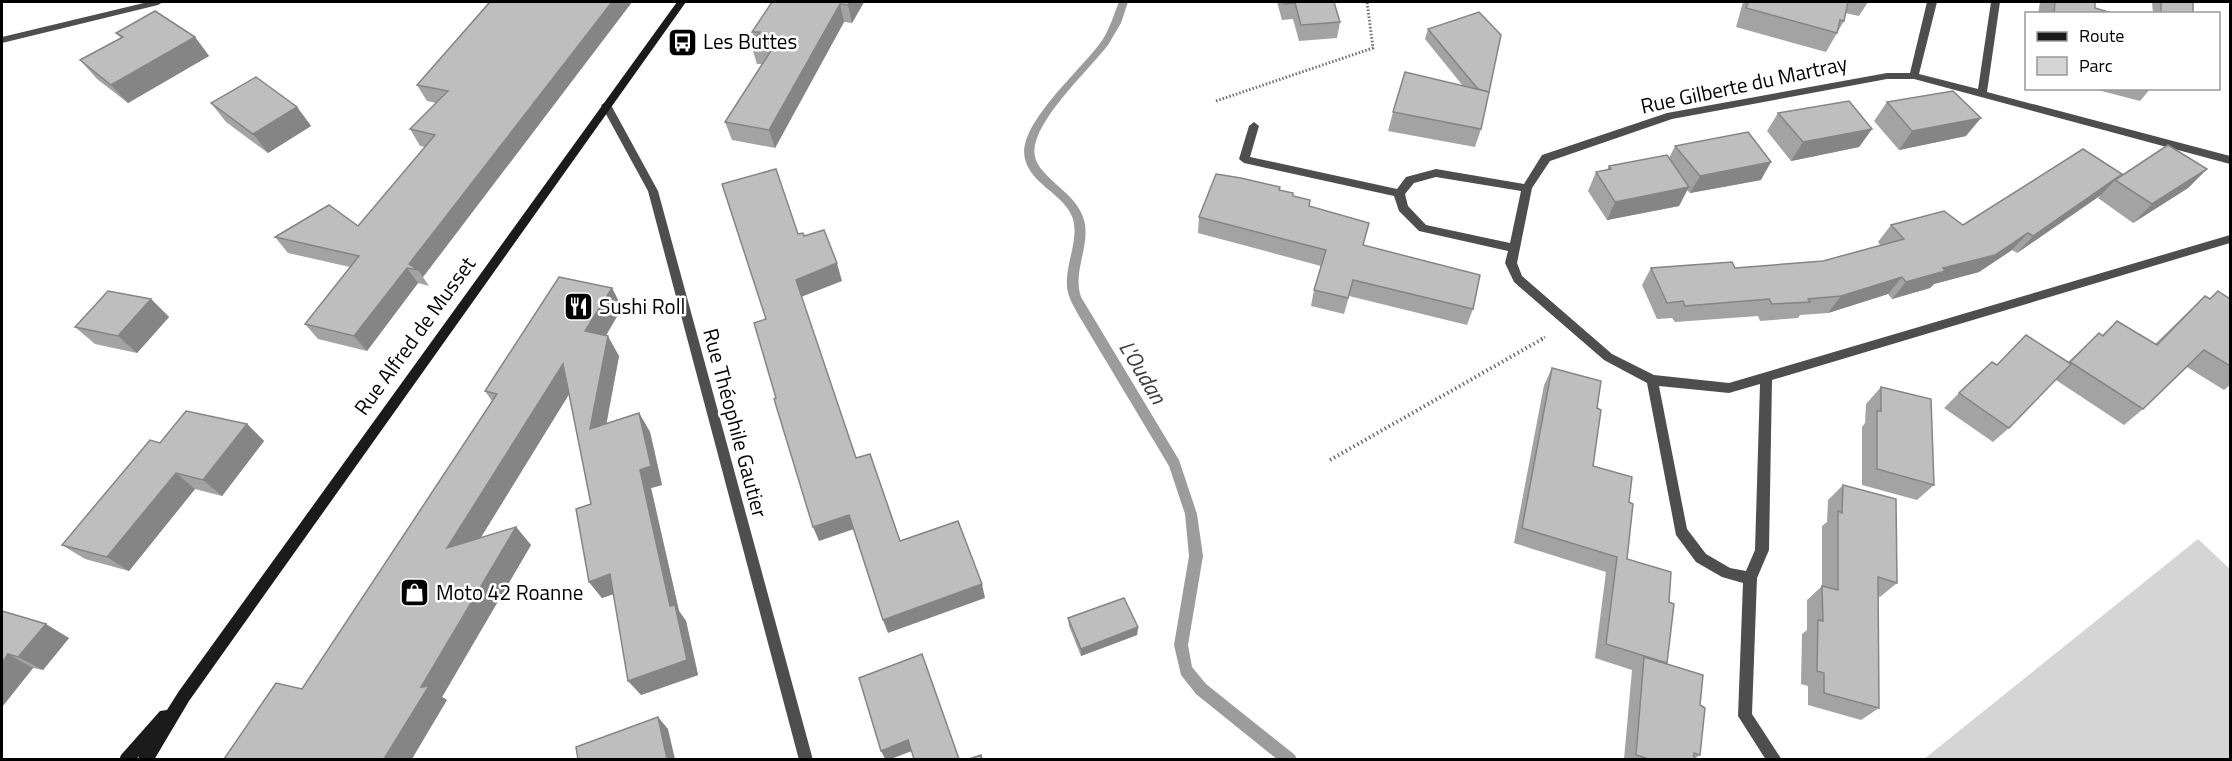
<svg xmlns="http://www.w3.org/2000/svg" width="2232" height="761" font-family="'Titillium Web',sans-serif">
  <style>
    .green { fill: #d5d5d5 }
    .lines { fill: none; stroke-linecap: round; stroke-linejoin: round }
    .stream { fill: #9c9c9c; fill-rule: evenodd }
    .path-far1 { stroke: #707070; stroke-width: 3; stroke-dasharray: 1.5 2; stroke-linecap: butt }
    .path { stroke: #707070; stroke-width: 4; stroke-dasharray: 1.5 3; stroke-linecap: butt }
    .street { fill: #4e4e4e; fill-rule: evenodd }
    .secondary { fill: #1b1b1b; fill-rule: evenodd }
    .wall { fill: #a3a3a3 }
    .shaded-wall { fill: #858585 }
    .building { fill: #bebebe; stroke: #858585; stroke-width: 1.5 }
    .labels { text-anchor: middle; stroke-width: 5; stroke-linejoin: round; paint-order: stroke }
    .poi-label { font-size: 21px; fill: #000; stroke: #fff; text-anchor: start }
    .street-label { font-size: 21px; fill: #000; stroke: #fff }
    .water-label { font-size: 22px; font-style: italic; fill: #3d3d3d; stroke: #fff }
  </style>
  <rect width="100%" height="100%" fill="#fff"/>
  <polygon class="green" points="2198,539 2230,569 2230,759 1924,759"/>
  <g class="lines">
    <path class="stream" d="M1119 2H1128L1121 23 1108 45C1087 72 1042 113 1035 145 1033 155 1036 163 1043 171 1056 187 1078 198 1084 220 1091 246 1072 271 1081 297L1179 460 1197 514 1203 556 1188 645 1192 667 1206 684 1295 755 1297 760H1278L1196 694 1181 675 1174 645 1189 556 1185 514 1169 466 1079 316C1074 307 1068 297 1067 287 1065 264 1079 241 1073 219 1065 194 1031 185 1025 159 1016 124 1085 67 1103 39 1110 28 1114 14 1119 2Z"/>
    <g class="path-far1">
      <polyline points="1216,101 1373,48 1367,2"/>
      <polyline points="1541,339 1545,337"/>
    </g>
    <polyline class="path" points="1330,460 1544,338"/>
    <g class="street">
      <polygon points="148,2 163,2 158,5 2,43 2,37"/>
      <path d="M1927 2H1937L1919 74 1978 89 1991 2H2000L1987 92 2230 156V164L1914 79H1887L1672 119 1550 161 1532 188 1517 263 1522 276 1612 354 1654 375 1729 383 2230 235V243L1772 380 1769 550 1757 578 1752 714 1782 760H1766L1738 716 1743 583 1722 577 1696 562 1676 535 1647 383 1604 360 1514 282 1505 263 1508 251 1419 231 1399 211 1394 196 1244 163 1239 159 1249 126 1254 122 1259 126 1250 157 1397 189 1406 177 1436 169 1524 184 1542 155 1667 113 1887 73H1910ZM1436 177 1521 191 1510 243 1426 225 1408 206 1405 194 1414 183ZM1760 384 1755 550 1746 571 1730 568 1706 554 1687 529 1659 386 1729 393Z"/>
      <polygon points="606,102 611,105 658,191 813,760 799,760 648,191 601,105"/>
    </g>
    <polygon class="secondary" points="677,2 686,2 189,701 154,760 138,760 139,756 136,760 119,760 121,755 160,711 167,710 179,691"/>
  </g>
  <g class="wall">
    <polygon points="480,2 632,2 423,277 429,286 418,283 367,351 318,339 305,324 350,267 288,253 275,237 358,226 425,147 420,146 410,129 436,103 427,101 417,85 488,3"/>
    <polygon points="772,2 864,2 852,23 844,22 775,148 732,140 725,122 762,64 757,64 751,45 755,40 752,32"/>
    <polygon points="1277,2 1334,2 1340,22 1337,38 1299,41 1293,19 1282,20"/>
    <polygon points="1743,2 1868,2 1859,16 1845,13 1844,21 1826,52 1736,27"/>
    <polygon points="2040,2 2095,2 2095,8 2115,14 2038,14"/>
    <polygon points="2152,2 2193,2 2193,14 2153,14"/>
    <polygon points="1428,29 1489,92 1481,129 1475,147 1388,131 1393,112 1463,86 1425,39"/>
    <polygon points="116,33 195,37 209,56 128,103 97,79 80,60 121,38"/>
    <polygon points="2090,88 2151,88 2140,101"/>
    <polygon points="1887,102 1966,136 1899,150 1874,121"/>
    <polygon points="211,103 297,107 311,126 268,153 226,122"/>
    <polygon points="1778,113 1872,129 1859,147 1791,161 1767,131"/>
    <polygon points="1675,146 1761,180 1690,193 1687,190 1679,206 1607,220 1588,191 1596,172 1607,170 1609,166 1669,158"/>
    <polygon points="2207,169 2188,188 2133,223 2098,198 2101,195 2017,253 2012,250 1979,272 1934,284 1930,288 1892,299 1888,294 1828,313 1800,315 1798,318 1760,321 1758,316 1675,322 1672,318 1657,319 1642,285 1651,268 1735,268 1823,261 1880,245 1878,242 1891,225 1963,225 2119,177"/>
    <polygon points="1279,190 1309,206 1363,245 1473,309 1467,325 1349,296 1344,314 1311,306 1314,290 1321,266 1198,233 1199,217"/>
    <polygon points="612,288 622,308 606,336 619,356 606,423 639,413 650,432 662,485 651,488 679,611 686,621 698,675 641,695 613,594 602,598 589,582 591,504 569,394 480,538 516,527 531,545 442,697 447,700 302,689 492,401 485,391"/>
    <polygon points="2218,291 2230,299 2230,385 2224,390 2187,367 2143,409 2124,425 2056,380 2009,428 1993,442 1944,408 1959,393 1996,365 2068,362 2099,333 2102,335 2117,321 2155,344 2187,313 2205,296 2209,299"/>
    <polygon points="151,299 169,317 137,353 95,344 75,327"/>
    <polygon points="1552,368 1597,408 1593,466 1629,502 1627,559 1669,602 1667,664 1700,705 1700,755 1694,759 1624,759 1632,670 1595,658 1606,572 1514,543 1544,385"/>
    <polygon points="1881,387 1934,485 1917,500 1862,485 1862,427 1865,423 1866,404"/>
    <polygon points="247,424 264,441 222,496 195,489 129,571 85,559 62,545 160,443"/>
    <polygon points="1843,485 1897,583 1880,597 1878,596 1879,708 1861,720 1808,705 1808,686 1801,684 1802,634 1807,630 1807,600 1822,586 1822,526 1827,522 1828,500"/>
    <polygon points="2,611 69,638 43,670 33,668 2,707"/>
    <polygon points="1068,618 1138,627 1137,635 1081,656 1069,626"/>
  </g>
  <g class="shaded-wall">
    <polygon points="612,2 632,2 423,277 418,270 409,264"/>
    <polygon points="850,2 864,2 852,23 848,5"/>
    <polygon points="840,4 844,22 775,148 769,130"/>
    <polygon points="195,37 209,56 128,103 111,85"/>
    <polygon points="297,107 311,126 268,153 253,134"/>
    <polygon points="1981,118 1966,136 1899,150 1912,131"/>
    <polygon points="1872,129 1859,147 1791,161 1803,142"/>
    <polygon points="1771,162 1761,180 1690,193 1700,176"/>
    <polygon points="2207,169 2188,188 2133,223 2152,204"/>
    <polygon points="2122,174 2115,180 2101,195 2017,253 2033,236"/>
    <polygon points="1689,187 1679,206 1607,220 1615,202"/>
    <polygon points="2028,233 2012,250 1979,272 1934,284 1930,288 1892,299 1906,282 1943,268"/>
    <polygon points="837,263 842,281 801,297 796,280"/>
    <polygon points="407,268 418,283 367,351 354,336"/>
    <polygon points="1902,277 1888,294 1828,313 1841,296"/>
    <polygon points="612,288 622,308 596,351 585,331"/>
    <polygon points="151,299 169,317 137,353 118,336"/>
    <polygon points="608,336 619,356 602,448 590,429"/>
    <polygon points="563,364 576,383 464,565 447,548"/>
    <polygon points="639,413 650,432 662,485 651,488 679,611 686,621 698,675 641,695 628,681 670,606 640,470"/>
    <polygon points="247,424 264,441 222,496 203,480"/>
    <polygon points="176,473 195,489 129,571 107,557"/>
    <polygon points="849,515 854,529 819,541 813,527"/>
    <polygon points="516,527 531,545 442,697 447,700 412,759 384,759 421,687"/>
    <polygon points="610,574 623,591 602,598 589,582"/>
    <polygon points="982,584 985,598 888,633 883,620"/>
    <polygon points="46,624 69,638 43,670 18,657"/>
    <polygon points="1138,627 1137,635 1081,656 1081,649"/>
    <polygon points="8,654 33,668 2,707 2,663"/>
    <polygon points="658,717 668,729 675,759 667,759"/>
    <polygon points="908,740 912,751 891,759 885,759 881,751"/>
  </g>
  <g class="building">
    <polygon points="490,2 612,2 409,264 418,270 407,268 354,336 305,324 359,256 275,237 329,205 358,226 435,135 410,129 448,91 417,85"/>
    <polygon points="772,2 850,2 848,5 840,4 769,130 725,122 772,49 751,45 760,32 752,32"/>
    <polygon points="1283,2 1334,2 1340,22 1301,25 1295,3 1284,4"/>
    <polygon points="1748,2 1848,2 1844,21 1840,20 1837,33 1746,8"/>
    <polygon points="2054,2 2095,2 2095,8 2115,14 2054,14 2055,2"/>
    <rect x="2161" y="2" width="32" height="12"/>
    <polygon points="155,11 195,37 111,85 80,60 123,37 116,33"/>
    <polygon points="1479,12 1501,35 1489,92 1478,89 1428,29"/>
    <polygon points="1405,72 1489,92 1481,129 1393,112"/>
    <polygon points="256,77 297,107 253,134 211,103"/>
    <polygon points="1953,91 1981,118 1912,131 1887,102"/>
    <polygon points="1849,101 1872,129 1803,142 1778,113"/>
    <polygon points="1748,132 1771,162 1700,176 1675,146"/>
    <polygon points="2168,145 2207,169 2152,204 2115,180"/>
    <polygon points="2083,149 2122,174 2033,236 2028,233 1995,255 1943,268 1945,271 1906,282 1902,277 1841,296 1808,299 1810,302 1772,304 1769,299 1685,306 1683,301 1667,303 1651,268 1732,262 1735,268 1823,261 1904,239 1891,225 1944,211 1963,225"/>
    <polygon points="1667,155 1689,187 1615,202 1596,172 1611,169 1609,166"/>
    <polygon points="776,169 798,234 803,233 804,236 824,230 837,263 796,280 856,458 870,454 900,541 958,521 982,584 883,620 849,515 813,527 774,399 776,398 754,323 766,319 722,184"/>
    <polygon points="1216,174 1241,178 1280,187 1279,190 1293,193 1293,196 1310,200 1309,206 1369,223 1363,245 1480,275 1473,309 1353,280 1348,298 1314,290 1326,250 1199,217"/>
    <polygon points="559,277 612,288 585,331 608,336 590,429 639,413 651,466 640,470 670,606 675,605 687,660 628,681 610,574 589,582 576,509 591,504 563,364 447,548 516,527 421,687 429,686 384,759 224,759 276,683 302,689 497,394 485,391"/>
    <polygon points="108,291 151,299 118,336 75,327"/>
    <polygon points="2218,291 2230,299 2230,366 2204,350 2143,409 2070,362 2099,333 2103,336 2117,321 2157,345 2205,296 2210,299"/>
    <polygon points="2026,335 2071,364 2009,428 1959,393 1992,362 1997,365"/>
    <polygon points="1552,368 1601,381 1597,408 1601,410 1593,466 1632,477 1629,502 1633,504 1627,559 1671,572 1669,602 1674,604 1667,663 1606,644 1617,557 1522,528"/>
    <polygon points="1881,387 1931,399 1934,485 1877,469 1877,411 1881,411"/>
    <polygon points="186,411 247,424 203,480 176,473 107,557 62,545 150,440 160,443"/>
    <polygon points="1843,485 1896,499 1897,583 1878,577 1879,708 1824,693 1824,673 1817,671 1818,620 1823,621 1822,586 1838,590 1838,511 1842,513"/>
    <polygon points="1124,598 1138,627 1081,649 1068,618"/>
    <polygon points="2,611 46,624 18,657 8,654 2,663"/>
    <polygon points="922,654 959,759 914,759 908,740 881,751 859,678"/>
    <polygon points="1644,657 1703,675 1700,705 1705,708 1700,755 1694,753 1694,759 1649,759 1636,755"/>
    <polygon points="658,717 667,759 578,759 576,747"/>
    <polygon points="981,755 982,759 969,759"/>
  </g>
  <defs>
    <symbol id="bus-square" viewBox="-11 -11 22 22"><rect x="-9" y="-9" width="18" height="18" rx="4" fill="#000" stroke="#fff"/><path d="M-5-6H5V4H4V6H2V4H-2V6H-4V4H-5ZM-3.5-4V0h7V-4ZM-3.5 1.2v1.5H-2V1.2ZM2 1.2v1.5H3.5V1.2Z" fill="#fff"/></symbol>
    <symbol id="restaurant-square" viewBox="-11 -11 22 22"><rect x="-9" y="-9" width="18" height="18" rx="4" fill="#000" stroke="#fff"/><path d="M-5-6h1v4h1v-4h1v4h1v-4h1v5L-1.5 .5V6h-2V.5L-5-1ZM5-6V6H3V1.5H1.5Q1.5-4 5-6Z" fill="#fff"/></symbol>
    <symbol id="shop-square" viewBox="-11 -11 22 22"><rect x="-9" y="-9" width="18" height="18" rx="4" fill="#000" stroke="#fff"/><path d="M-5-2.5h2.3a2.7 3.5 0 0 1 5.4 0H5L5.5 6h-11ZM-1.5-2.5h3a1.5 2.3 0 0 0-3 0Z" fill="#fff"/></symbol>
  </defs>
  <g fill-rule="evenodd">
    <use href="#bus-square" x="666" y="26" width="33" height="33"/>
    <use href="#restaurant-square" x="562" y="290" width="33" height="33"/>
    <use href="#shop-square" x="398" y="576" width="33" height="33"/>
  </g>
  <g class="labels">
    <g class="poi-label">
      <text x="703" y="49">Les Buttes</text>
      <text x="599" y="314">Sushi Roll</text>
      <text x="436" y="600">Moto 42 Roanne</text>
    </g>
    <g class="street-label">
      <text transform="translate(1744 85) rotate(-12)" y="7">Rue Gilberte du Martray</text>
      <text transform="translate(415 336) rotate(-54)" y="7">Rue Alfred de Musset</text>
      <text transform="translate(735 423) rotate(75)" y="7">Rue Théophile Gautier</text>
    </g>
    <g class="water-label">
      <text transform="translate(1143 372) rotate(59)" y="8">L'Oudan</text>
    </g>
  </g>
  <rect width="2232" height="761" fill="none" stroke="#000000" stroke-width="6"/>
  <rect x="2025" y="12" width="195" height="78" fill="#ffffff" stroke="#999999" stroke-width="1.5"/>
  <rect x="2037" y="32" width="30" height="9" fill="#1b1b1b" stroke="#999999" stroke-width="1.5"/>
  <text x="2079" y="42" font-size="18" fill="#000000">Route</text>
  <rect x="2037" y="57" width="30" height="18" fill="#d5d5d5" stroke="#999999" stroke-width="1.5"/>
  <text x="2079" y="72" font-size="18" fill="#000000">Parc</text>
</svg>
